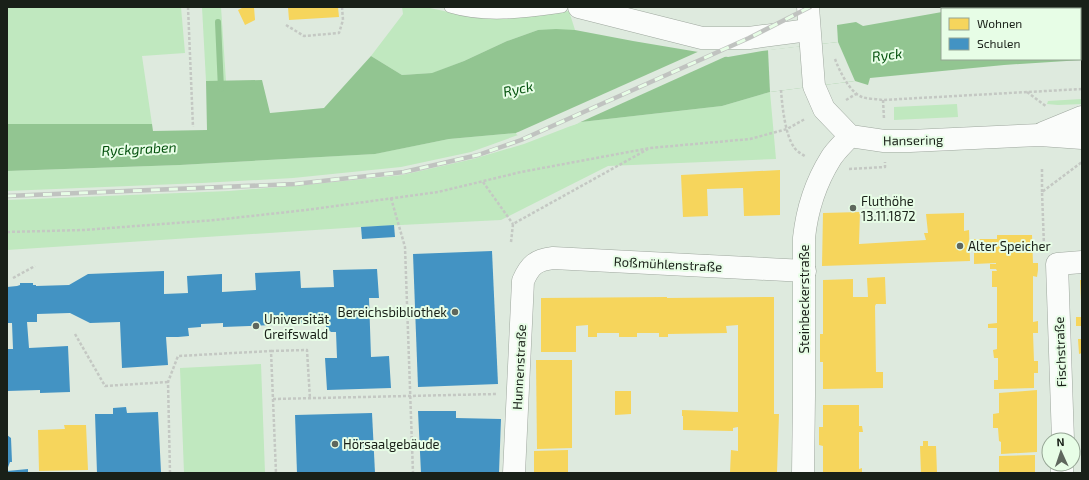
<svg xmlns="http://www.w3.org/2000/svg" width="1089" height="480" font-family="'Exo 2',sans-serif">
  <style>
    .green { fill: #c0e8bf }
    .water { fill: #92c591 }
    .pier { fill: #deeade }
    .homes { fill: #f6d55c }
    .schools { fill: #4393c3 }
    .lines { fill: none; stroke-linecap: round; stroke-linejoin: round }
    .stream { stroke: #92c591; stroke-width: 6 }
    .service-casing { stroke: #9ea79e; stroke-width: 12 }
    .minor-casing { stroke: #9ea79e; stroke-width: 23 }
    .secondary-casing { stroke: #9ea79e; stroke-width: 23 }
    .path { stroke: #c4c8c3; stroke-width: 2.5; stroke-dasharray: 3 2; stroke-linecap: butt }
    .service { stroke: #fafcfa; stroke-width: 11 }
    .minor { stroke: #fafcfa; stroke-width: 22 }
    .secondary { stroke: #fafcfa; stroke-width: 22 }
    .rail-casing { stroke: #c0c3c0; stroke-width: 4.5 }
    .rail { stroke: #e7fde6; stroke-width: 3; stroke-dasharray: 9; stroke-linecap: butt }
    .poi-dot { fill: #5e675d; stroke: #e7fde6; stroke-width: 1.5 }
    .labels { text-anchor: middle; stroke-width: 4; stroke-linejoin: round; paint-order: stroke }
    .street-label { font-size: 13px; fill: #192018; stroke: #e7fde6 }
    .poi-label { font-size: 13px; fill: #192018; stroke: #e7fde6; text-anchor: start }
    .water-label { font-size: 14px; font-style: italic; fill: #05520e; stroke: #e7fde6 }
  </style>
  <rect width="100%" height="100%" fill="#deeade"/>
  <g class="green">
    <polygon points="7,7 181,7 185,53 142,56 152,124 7,124"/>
    <polygon points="202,7 221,7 226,81 206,81"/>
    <polygon points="402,7 425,7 477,18 534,16 569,11 575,30 538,30 507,41 464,61 433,73 402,75 371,56 403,14"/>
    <polygon points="770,92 776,159 608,166 501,220 361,227 7,250 7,200 229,191 305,185 402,175 473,159 524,144 581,122 722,106"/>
    <polygon points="1082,99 1082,104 1058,105 1047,104 1048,101"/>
    <polygon points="957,104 958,117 894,120 894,107"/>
    <polygon points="516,133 518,135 471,152 401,167 293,178 202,183 7,191 7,171 180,165 374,154 449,139"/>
    <polygon points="261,364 265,473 184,473 180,368"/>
  </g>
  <polygon class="water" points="971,7 1082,7 1082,60 1004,65 870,78 868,85 855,81 770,92 722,106 581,122 516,133 449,139 375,154 180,165 7,171 7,124 152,124 153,131 207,130 206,81 262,80 270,113 324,108 371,56 402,75 432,73 464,61 507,41 538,30 556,29 575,30 633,41 728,57 762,51 838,42 837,25 856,22 863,26 942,12 942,59 1080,59 1080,9 959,9"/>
  <g class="pier">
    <polygon points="838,42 855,81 770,92 768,50"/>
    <polygon points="702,50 729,55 574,125 517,135 516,133"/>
  </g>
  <g class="homes">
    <polygon points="244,7 254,7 255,20 245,25 238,10"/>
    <polygon points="288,7 338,7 339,17 289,20"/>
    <polygon points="780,170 780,215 744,216 743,188 707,189 708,216 683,217 681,175"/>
    <polygon points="860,212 859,244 926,240 924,233 928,233 926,214 964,213 964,231 969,230 970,261 822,266 823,213"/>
    <polygon points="997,235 1032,235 1033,263 1038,263 1038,270 1037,277 1033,276 1033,322 1038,321 1038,333 1033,333 1034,361 1038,361 1038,373 1034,373 1034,388 994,389 994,380 998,380 998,358 994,358 993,350 997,349 997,328 988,328 988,324 997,323 997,287 992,287 992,271 997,271 996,269 990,269 990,264 996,264 996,263 974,264 974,239 997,239"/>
    <polygon points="885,277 886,304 876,304 875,306 876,372 883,372 883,388 823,389 823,362 820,362 820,334 823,334 823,280 853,279 853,297 868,297 867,278"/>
    <polygon points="1080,280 1082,280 1082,300 1081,300"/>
    <polygon points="667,297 667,298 774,297 774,414 779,414 777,473 730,473 731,450 738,451 738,427 733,428 733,431 683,430 683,416 682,416 682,410 738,412 738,325 726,326 727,333 668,334 668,337 659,337 659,333 637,333 637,337 619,337 619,333 597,333 597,337 588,337 588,325 576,326 576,352 541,352 541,298"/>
    <rect x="1076" y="317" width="6" height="9"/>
    <polygon points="1078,339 1082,339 1082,353 1079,354"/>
    <polygon points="536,360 572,360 572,448 537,449"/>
    <polygon points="1037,390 1037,452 1001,454 1001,442 999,441 998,428 993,428 993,414 999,413 999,393"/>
    <polygon points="615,391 631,391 631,414 615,415"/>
    <polygon points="823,405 859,405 859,426 862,426 863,432 859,432 859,469 862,468 862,473 823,473 823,446 819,445 819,427 823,427"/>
    <polygon points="64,425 86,425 88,470 39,471 38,430 65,429"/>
    <polygon points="923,441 928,441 928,446 936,446 937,473 921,473 920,446 923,446"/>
    <polygon points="568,450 568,473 534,473 534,451"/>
    <polygon points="1035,455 1035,473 999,473 999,456"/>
  </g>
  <g class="schools">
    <polygon points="394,225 395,237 362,239 361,227"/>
    <polygon points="492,251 498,384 418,387 413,254"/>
    <polygon points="377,269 379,298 369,298 371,357 389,356 391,388 327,390 325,358 337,358 336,332 331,332 326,327 326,323 223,327 223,323 201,324 201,327 188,328 189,336 178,337 166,337 168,365 122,368 120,322 90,323 70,313 37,314 37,322 27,322 29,348 68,346 70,392 40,393 40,390 7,391 7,349 13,349 12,323 7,323 7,287 17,286 20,285 20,283 33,283 33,285 36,285 36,286 69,285 88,274 164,271 164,294 188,293 187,276 222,274 222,292 256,290 255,273 300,271 301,288 334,287 333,270"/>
    <polygon points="126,407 127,413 158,412 161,472 158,472 158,473 97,473 95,414 113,414 113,408"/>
    <polygon points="418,411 456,411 456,418 501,419 499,473 421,473"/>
    <polygon points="372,413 375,473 297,473 295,415"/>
    <polygon points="7,435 11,438 12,462 10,462 7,470"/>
    <polygon points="28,469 28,473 7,473 7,471"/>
  </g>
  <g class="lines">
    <polyline class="stream" points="218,22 221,89"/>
    <defs>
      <path id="service" d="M450 7C487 18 525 12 562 7"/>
      <g id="minor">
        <polyline points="579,7 702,38 749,38 808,30"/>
        <polyline points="1063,440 1057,264 1082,262"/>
        <path d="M514 473 523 281C530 265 536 260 553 258L805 271"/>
        <path d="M803 473 804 396V238C807 209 816 182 831 158 836 150 844 143 850 136"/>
        <polyline points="1062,473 1062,464"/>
      </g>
      <g id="secondary">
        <polyline points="808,7 814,86 824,109 850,136 884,141 910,141 1040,135 1082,138"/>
        <polyline points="1043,133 1082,117"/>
      </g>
    </defs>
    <use href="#service" class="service-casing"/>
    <use href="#minor" class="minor-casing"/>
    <use href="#secondary" class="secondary-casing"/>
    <g class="path">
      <polyline points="188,7 193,127"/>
      <polyline points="286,25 304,36 339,33 343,20 342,7"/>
      <path d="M835 59C839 70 850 93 862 97 868 99 876 99 883 100L1082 89"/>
      <path d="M781 90C782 104 785 135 794 147 796 151 802 154 806 157"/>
      <polyline points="1027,92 1047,107"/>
      <polyline points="846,100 856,94"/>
      <polyline points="883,100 884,119"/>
      <polyline points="849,169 885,167 885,162"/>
      <polyline points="1042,169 1042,192"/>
      <polyline points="483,182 513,224"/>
      <polyline points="391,198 405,247 413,473"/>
      <polyline points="7,232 84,230 215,220 306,210 438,192 521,172 650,148 750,139 787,129 805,119"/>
      <polyline points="511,242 513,224 648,149"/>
      <polyline points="1044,246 1042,192 1082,162"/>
      <polyline points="13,278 35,266"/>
      <polyline points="75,334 105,386 168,382"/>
      <polyline points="271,351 307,350 310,399"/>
      <polyline points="273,399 497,394"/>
      <polyline points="170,473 168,382 178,356 271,351 276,473"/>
    </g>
    <use href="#service" class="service"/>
    <use href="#minor" class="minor"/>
    <use href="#secondary" class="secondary"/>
    <defs>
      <polyline id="rail" points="7,196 295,184 404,172 478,155 521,140 691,64 749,38 810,7"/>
    </defs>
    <use href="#rail" class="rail-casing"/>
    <use href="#rail" class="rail"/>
  </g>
  <g class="poi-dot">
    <circle cx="853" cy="208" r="4"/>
    <circle cx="960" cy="246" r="4"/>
    <circle cx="455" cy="312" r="4"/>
    <circle cx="256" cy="326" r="4"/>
    <circle cx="335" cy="444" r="4"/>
  </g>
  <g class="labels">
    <g class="street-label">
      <text transform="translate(913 140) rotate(-1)" y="5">Hansering</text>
      <text transform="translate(668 264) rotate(3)" y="5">Roßmühlenstraße</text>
      <text transform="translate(804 299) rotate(-90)" y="5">Steinbeckerstraße</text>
      <text transform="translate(1060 352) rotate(-92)" y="5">Fischstraße</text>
      <text transform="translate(519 367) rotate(-87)" y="5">Hunnenstraße</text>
    </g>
    <g class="poi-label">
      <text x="861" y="206">Fluthöhe<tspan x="861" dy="15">13.11.1872</tspan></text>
      <text x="968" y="251">Alter Speicher</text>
      <text x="447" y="317" text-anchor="end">Bereichsbibliothek</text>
      <text x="264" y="324">Universität<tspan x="264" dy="15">Greifswald</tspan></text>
      <text x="343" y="449">Hörsaalgebäude</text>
    </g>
    <g class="water-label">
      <text transform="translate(887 55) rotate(-7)" y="5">Ryck</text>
      <text transform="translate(518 89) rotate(-12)" y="5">Ryck</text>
      <text transform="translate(139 149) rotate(-3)" y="5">Ryckgraben</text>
    </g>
  </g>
  <rect width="1089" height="480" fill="none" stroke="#192018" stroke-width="16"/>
  <rect x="941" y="8" width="140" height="52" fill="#e7fde6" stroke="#95a594"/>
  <rect x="949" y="18" width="20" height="12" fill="#f6d55c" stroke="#95a594"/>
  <text x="977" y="28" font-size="12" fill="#192018">Wohnen</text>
  <rect x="949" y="38" width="20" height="12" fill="#4393c3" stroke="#95a594"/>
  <text x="977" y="48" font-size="12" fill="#192018">Schulen</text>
  <g transform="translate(1061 452) rotate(357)"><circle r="19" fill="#e7fde6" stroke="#95a594"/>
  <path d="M0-3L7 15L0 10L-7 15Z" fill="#5e675d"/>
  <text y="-6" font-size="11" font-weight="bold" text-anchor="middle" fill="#192018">N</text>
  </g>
</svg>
